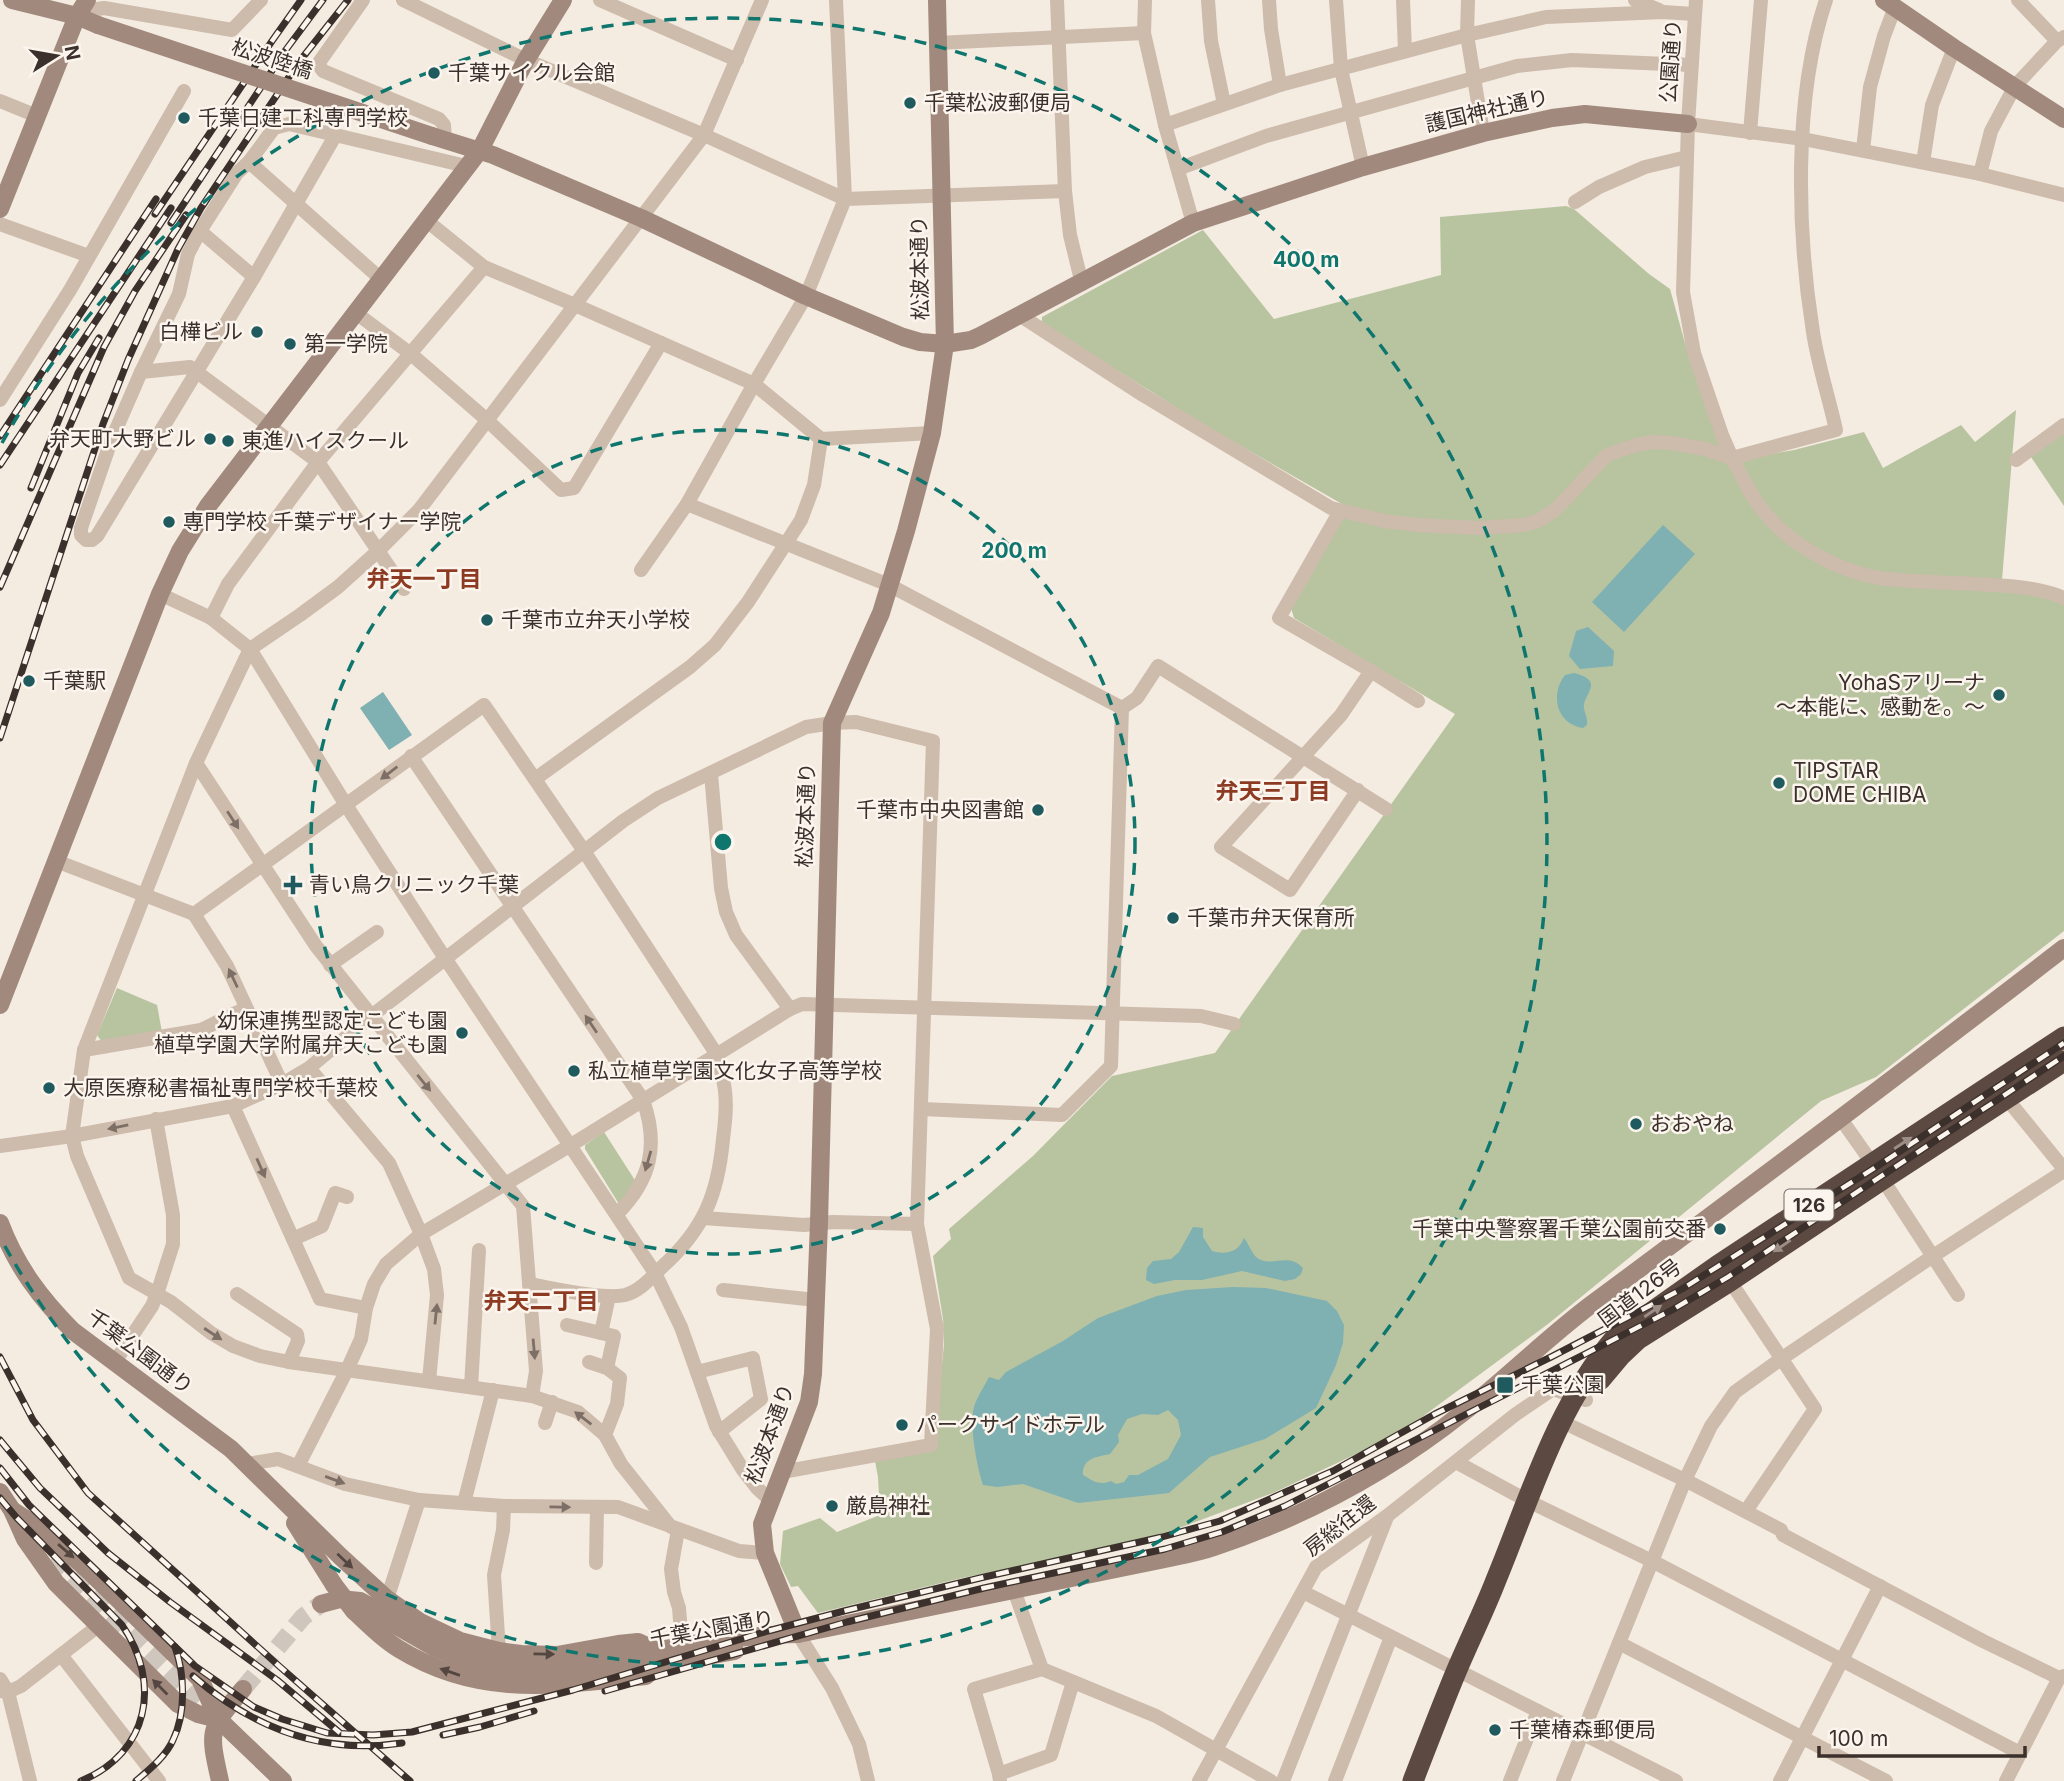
<svg xmlns="http://www.w3.org/2000/svg" width="2064" height="1781" font-family="Inter,'Noto Sans JP',sans-serif">
  <style>
    .green { fill: #b8c4a0 }
    .water { fill: #7fb0b2; fill-rule: evenodd }
    .lines { fill: none; stroke-linecap: round; stroke-linejoin: round }
    .secondary-tunnel { stroke: #cfc6bd; stroke-width: 18; stroke-dasharray: 18 9; stroke-linecap: butt }
    .street { stroke: #cdbbac; stroke-width: 14 }
    .secondary { stroke: #a18a7d; stroke-width: 18 }
    .highway { stroke: #5c4a42; stroke-width: 21 }
    .rail-casing { stroke: #3b302b; stroke-width: 7 }
    .rail { stroke: #fbf5ee; stroke-width: 4.5; stroke-dasharray: 13; stroke-linecap: butt }
    .secondary-bridge { stroke: #a18a7d; stroke-width: 18 }
    .oneway { fill: #7d6f65 }
    .oneway2 { fill: #9c8e87 }
    .oneway3 { fill: #544640 }
    .ring { fill: none; stroke: #0f766e; stroke-width: 3.5; stroke-dasharray: 12 9 }
    .poi-dot { fill: #1f5a5e; stroke: #fbf5ee; stroke-width: 2.5 }
    .labels { text-anchor: middle; stroke-width: 5; stroke-linejoin: round; paint-order: stroke }
    .shield { fill: #fbf5ee; stroke: #756b66; stroke-width: 2 }
    .shield-label { font-size: 19px; font-weight: bold; fill: #3b302b }
    .street-label { font-size: 21px; fill: #3b302b; stroke: #fbf5ee }
    .poi-label { font-size: 21px; fill: #3b302b; stroke: #fbf5ee; text-anchor: start }
    .neighbourhood-label { font-size: 23px; font-weight: bold; fill: #8c3b22; stroke: #fbf5ee }
    .centre { fill: #0f766e; stroke: #fbf5ee; stroke-width: 3.5 }
    .ring-label { font-size: 21px; text-anchor: middle; font-weight: bold; fill: #0f766e; stroke: #fbf5ee; stroke-width: 5; stroke-linejoin: round; paint-order: stroke }
  </style>
  <rect width="100%" height="100%" fill="#f4ebe1"/>
  <g class="green">
    <polygon points="1566,206 1574,209 1649,274 1670,289 1690,361 1726,462 1794,450 1864,432 1883,468 1961,425 1975,442 2016,410 2001,592 2030,593 2064,602 2064,931 1876,1077 1821,1101 1548,1324 1399,1434 1273,1493 1174,1530 1112,1547 962,1578 818,1613 798,1586 791,1587 780,1564 783,1531 820,1518 837,1532 880,1515 878,1477 875,1461 934,1446 944,1344 943,1319 933,1256 951,1239 949,1229 1033,1156 1112,1076 1215,1053 1455,714 1294,618 1290,605 1342,504 1206,426 1042,323 1042,317 1203,230 1274,319 1441,275 1440,217"/>
    <polygon points="2064,433 2064,506 2031,457"/>
    <polygon points="117,988 157,1005 162,1032 102,1042 97,1035"/>
    <polygon points="604,1132 638,1185 619,1204 585,1149 585,1145"/>
  </g>
  <g class="water">
    <polygon points="1663,525 1695,554 1624,632 1592,602"/>
    <polygon points="1588,627 1614,651 1613,666 1580,669 1569,656 1576,631"/>
    <path d="M1574 673C1606 681 1583 694 1584 708 1585 715 1588 718 1587 725L1583 728C1556 724 1550 694 1565 675Z"/>
    <polygon points="383,692 412,735 389,750 360,708"/>
    <path d="M1193 1227 1203 1228V1237L1212 1251C1226 1255 1239 1252 1244 1238 1248 1243 1252 1253 1256 1257 1270 1269 1288 1251 1303 1268L1301 1274 1295 1279 1285 1281 1242 1271 1202 1280H1175L1154 1284 1146 1280 1147 1268 1153 1261 1171 1259 1179 1252Z"/>
    <path d="M1233 1287 1266 1288 1327 1301 1337 1311 1344 1325 1343 1343 1336 1365 1316 1408 1265 1439 1210 1457 1169 1493 1078 1503 1023 1484 997 1487 983 1485C977 1467 969 1425 974 1407 977 1397 984 1387 989 1377L999 1380 1006 1372 1063 1341 1098 1318 1157 1296 1186 1290ZM1168 1410 1178 1420 1181 1435 1168 1459 1138 1475H1129L1124 1482 1116 1484 1111 1481C1100 1486 1093 1481 1083 1475 1082 1458 1097 1457 1110 1454L1119 1442 1118 1435 1127 1419 1142 1414 1158 1415Z"/>
  </g>
  <g class="lines">
    <g class="secondary-tunnel">
      <polyline points="20,1515 37,1540 54,1560 199,1701"/>
      <polyline points="243,1689 303,1617 321,1604"/>
    </g>
    <g class="street">
      <polyline points="363,0 318,64 323,71 439,119 444,125 445,140"/>
      <polyline points="403,0 526,60 704,135 845,199 1065,191"/>
      <polyline points="600,0 737,60"/>
      <polyline points="1057,0 1065,191 1070,235 1082,284"/>
      <polyline points="1145,0 1144,33 1165,125 1193,223"/>
      <polyline points="1208,0 1211,41 1224,104"/>
      <polyline points="1269,0 1271,29 1280,85"/>
      <polyline points="1336,0 1341,69 1363,167"/>
      <polyline points="1403,0 1405,51"/>
      <polyline points="1468,0 1467,35 1483,133"/>
      <polyline points="1635,0 1659,10"/>
      <path d="M1696 0 1688 124 1683 292 1694 353 1722 435 1732 458 1836 430C1829 398 1818 365 1813 332 1797 231 1793 98 1826 0"/>
      <polyline points="2018,0 2057,41"/>
      <polyline points="77,16 91,10 104,8 232,30 261,0"/>
      <polyline points="938,43 1144,33"/>
      <polyline points="0,101 37,116"/>
      <polyline points="1688,124 1803,139 1980,174 1991,131 2015,86 2057,41 2064,37"/>
      <polyline points="1165,125 1280,85 1467,35 1546,17 1663,12 1694,14"/>
      <polyline points="1750,133 1761,0"/>
      <polyline points="335,136 254,277 97,536 92,540 86,540 81,535 81,528 111,441 141,372 179,294 188,254 200,231 237,173 249,162 274,128 289,124 466,166"/>
      <polyline points="1863,150 1870,87 1884,36 1895,7"/>
      <polyline points="249,162 382,280"/>
      <polyline points="1923,162 1932,105 1954,48"/>
      <polyline points="1178,169 1266,136 1517,66 1572,60 1691,65"/>
      <polyline points="1980,174 2064,195"/>
      <polyline points="1575,202 1599,187 1645,167 1687,157"/>
      <polyline points="427,221 484,267 575,305 754,384 821,439 814,485 801,520 748,602 715,645 690,667 535,779"/>
      <polyline points="0,224 89,256"/>
      <polyline points="200,231 254,277"/>
      <polyline points="356,313 411,354 487,420 561,490 574,488 661,343"/>
      <path d="M1021 316 1143 395 1331 508 1384 521 1418 525 1479 528 1524 525 1538 521 1555 510 1607 455 1636 445 1652 442 1671 443 1705 449 1732 458C1742 477 1751 497 1765 513 1791 545 1838 571 1879 578 1910 582 1943 582 1975 584 2004 586 2037 586 2064 598"/>
      <polyline points="141,372 190,367 318,462 404,589"/>
      <polyline points="0,400 70,290 184,91"/>
      <polyline points="821,439 932,433"/>
      <polyline points="2016,460 2064,425"/>
      <polyline points="687,504 889,585 1122,708"/>
      <polyline points="1340,511 1279,618 1371,671 1418,701"/>
      <polyline points="641,570 687,504 754,384 806,296 845,199 836,0"/>
      <polyline points="160,594 211,618 250,649 346,805 439,949 655,1273 681,1327 716,1426 743,1470 757,1488 770,1500"/>
      <polyline points="211,618 228,584 318,462 484,267"/>
      <polyline points="1122,708 1137,698 1158,666 1386,809"/>
      <path d="M411 756 643 1100C659 1145 651 1180 617 1214"/>
      <polyline points="196,763 316,946 523,1206 536,1371 532,1396"/>
      <polyline points="711,774 721,888 726,912 736,935 790,1009"/>
      <polyline points="1358,790 1290,890 1221,847 1341,715 1371,671"/>
      <polyline points="56,861 194,914 227,966 282,1084"/>
      <path d="M194 914 484 705 584 851 717 1055C719 1067 724 1079 725 1091 727 1108 725 1123 723 1139 718 1194 704 1229 663 1266 652 1277 640 1291 625 1295 603 1300 553 1288 529 1284"/>
      <polyline points="330,965 377,932"/>
      <polyline points="84,1050 201,1030 246,1008"/>
      <polyline points="309,1068 389,1163 421,1234 434,1269 437,1295 429,1381"/>
      <polyline points="2007,1099 2064,1169"/>
      <polyline points="233,1106 320,1299 366,1308"/>
      <polyline points="921,1109 1062,1115 1111,1066 1122,708"/>
      <polyline points="1841,1119 1872,1163 1958,1295"/>
      <polyline points="0,1146 72,1136 233,1106 282,1084 309,1068 370,1017 623,821 658,798 806,727 832,723 856,722 933,741 917,1224 937,1329 931,1445 782,1472"/>
      <polyline points="703,1218 804,1225 833,1222 917,1224"/>
      <polyline points="293,1239 322,1226 335,1193 347,1197"/>
      <polyline points="1730,1281 1815,1409 1746,1511"/>
      <polyline points="723,1290 816,1300"/>
      <polyline points="237,1294 297,1334 298,1341 289,1362"/>
      <polyline points="567,1325 614,1336 607,1368"/>
      <polyline points="601,1333 609,1296"/>
      <polyline points="589,1362 607,1368 620,1378 617,1404 605,1435"/>
      <polyline points="114,1363 152,1306 157,1294 173,1244 173,1215 156,1119"/>
      <polyline points="697,1372 753,1358 761,1399 719,1432"/>
      <polyline points="471,1387 479,1250"/>
      <polyline points="545,1423 552,1402"/>
      <polyline points="1573,1427 1685,1480 1781,1530 1783,1535 1983,1641 2059,1678"/>
      <polyline points="1456,1462 1526,1500 1652,1561 2020,1753"/>
      <polyline points="247,1464 278,1459 345,1484 419,1500 504,1506 618,1507 739,1551 765,1553"/>
      <polyline points="298,1466 347,1370 361,1339 366,1308 374,1284 386,1264 421,1234 571,1145 790,1009 802,1004 1201,1016 1234,1024"/>
      <polyline points="464,1503 493,1390"/>
      <polyline points="671,1527 621,1464 605,1435 578,1412 532,1396 289,1362 260,1356 233,1346 211,1333 171,1302 129,1278 77,1156 72,1136 84,1050 196,763 250,649 300,615 338,587 378,551 419,510 704,135 762,0"/>
      <polyline points="678,1530 671,1569 674,1592 679,1608 683,1656"/>
      <polyline points="596,1563 597,1507"/>
      <polyline points="1014,1590 1042,1669 1156,1716 1271,1781"/>
      <polyline points="1303,1592 1676,1781"/>
      <polyline points="387,1599 419,1500"/>
      <polyline points="798,1634 832,1688 859,1744 868,1781"/>
      <polyline points="1619,1643 1886,1781"/>
      <polyline points="499,1651 494,1575 503,1530 504,1506"/>
      <polyline points="61,1655 159,1781"/>
      <polyline points="0,1679 8,1692 30,1781"/>
      <polyline points="0,1691 8,1692 21,1686 98,1626"/>
      <polyline points="999,1774 974,1689 1042,1669"/>
      <polyline points="1000,1781 999,1774 1051,1755 1073,1682"/>
      <polyline points="1199,1781 1316,1567 1387,1516 1516,1414 1553,1389 1586,1400"/>
      <polyline points="1283,1781 1387,1517"/>
      <polyline points="1335,1781 1391,1637"/>
      <polyline points="1510,1781 1538,1711"/>
      <polyline points="1563,1781 1685,1480 1711,1426 1735,1392 1781,1359 1933,1256 2064,1171"/>
      <polyline points="1780,1781 1880,1586"/>
      <polyline points="2006,1781 2059,1678 2064,1676"/>
    </g>
    <g class="secondary">
      <polyline points="12,0 77,16 98,25"/>
      <polyline points="1884,0 1954,48 2064,119"/>
      <polyline points="432,136 493,155 641,218 806,296 903,337 920,342 945,344 971,340 980,336 1193,223 1363,167 1483,133 1552,118 1585,114 1688,124"/>
      <polyline points="0,209 77,16 87,0"/>
      <polyline points="0,1005 160,594 180,551 208,506 480,150 526,60 563,0"/>
      <path d="M0 1223C16 1266 41 1299 73 1331L231 1449 341 1557 387 1599 420 1622 460 1641 499 1651 521 1654 557 1655 618 1644 638 1642 655 1650"/>
      <polyline points="0,1492 12,1510 25,1539 56,1583 178,1704 198,1714 218,1719"/>
      <polyline points="12,1510 41,1529 89,1571 200,1679 218,1719"/>
      <polyline points="295,1523 334,1585"/>
      <polyline points="321,1604 340,1599 360,1601 371,1607 395,1625 435,1648 467,1661 504,1668 539,1671 592,1665 658,1665 735,1651"/>
      <path d="M354 1611C368 1624 382 1639 399 1649 481 1699 556 1685 646 1676L653 1669"/>
      <polyline points="798,1634 765,1553 762,1524 809,1402 813,1374 819,1223 832,723 881,613 906,531 932,433 945,344 937,0"/>
      <path d="M592 1665C659 1649 729 1635 798 1634L1160 1560C1178 1556 1197 1553 1214 1547 1304 1517 1391 1470 1465 1411 1509 1376 1548 1337 1592 1304 1750 1187 1908 1068 2064 948"/>
      <polyline points="210,1711 283,1781"/>
      <path d="M220 1781C208 1728 209 1730 243 1689"/>
    </g>
    <g class="highway">
      <polyline points="1600,1380 1621,1355 1638,1339 1730,1281 1883,1179 2064,1061"/>
      <path d="M1413 1781C1427 1745 1441 1708 1456 1672 1469 1641 1484 1611 1496 1580 1530 1498 1556 1407 1615 1338L1717 1266 2064 1037"/>
    </g>
    <defs>
      <g id="rail">
        <polyline points="155,214 272,41 301,0"/>
        <polyline points="171,223 285,51 323,0"/>
        <polyline points="0,436 156,199"/>
        <polyline points="0,465 171,208"/>
        <polyline points="31,488 78,373 99,338"/>
        <polyline points="0,587 104,347 135,291 186,215"/>
        <polyline points="0,738 103,424 128,360 178,249 201,208 299,62 348,0"/>
        <polyline points="0,1357 33,1420 88,1493 279,1666 410,1781"/>
        <polyline points="0,1440 40,1488 108,1553 170,1602 277,1680 340,1733"/>
        <polyline points="0,1468 29,1505 195,1666 254,1707 282,1719 327,1733 373,1735 412,1732 573,1690 768,1631 844,1611 980,1578 1162,1537 1220,1521 1333,1471 1435,1414 1551,1357 1682,1289 1876,1167 2064,1043"/>
        <path d="M0 1498 16 1517 122 1625C162 1683 149 1753 81 1781"/>
        <path d="M193 1676C253 1728 322 1755 402 1743"/>
        <polyline points="605,1691 847,1622 984,1588 1165,1549 1222,1532 1285,1506 1672,1310 1728,1277 2064,1056"/>
        <polyline points="443,1735 480,1727 534,1711"/>
        <path d="M136 1781C150 1769 166 1756 173 1740 186 1713 185 1675 175 1647"/>
      </g>
    </defs>
    <use href="#rail" class="rail-casing"/>
    <use href="#rail" class="rail"/>
    <g class="secondary-bridge">
      <polyline points="98,25 432,136"/>
      <polyline points="334,1585 354,1611"/>
    </g>
  </g>
  <defs><path id="oneway-solid" d="M-6-.8H1V-3.2L6.5 0L1 3.2V.8H-6Z" transform="scale(1.75)"/></defs>
  <g class="oneway">
    <use href="#oneway-solid" transform="translate(389 773) rotate(143)"/>
    <use href="#oneway-solid" transform="translate(233 820) rotate(57)"/>
    <use href="#oneway-solid" transform="translate(233 978) rotate(-115)"/>
    <use href="#oneway-solid" transform="translate(591 1024) rotate(-124)"/>
    <use href="#oneway-solid" transform="translate(424 1083) rotate(51)"/>
    <use href="#oneway-solid" transform="translate(118 1127) rotate(168)"/>
    <use href="#oneway-solid" transform="translate(648 1161) rotate(106)"/>
    <use href="#oneway-solid" transform="translate(261 1168) rotate(66)"/>
    <use href="#oneway-solid" transform="translate(436 1314) rotate(-84)"/>
    <use href="#oneway-solid" transform="translate(213 1334) rotate(33)"/>
    <use href="#oneway-solid" transform="translate(534 1349) rotate(85)"/>
    <use href="#oneway-solid" transform="translate(583 1418) rotate(-143)"/>
    <use href="#oneway-solid" transform="translate(335 1480) rotate(20)"/>
    <use href="#oneway-solid" transform="translate(560 1507) rotate(1)"/>
  </g>
  <g class="oneway2">
    <use href="#oneway-solid" transform="translate(1903 1143) rotate(-33)"/>
    <use href="#oneway-solid" transform="translate(1782 1246) rotate(146)"/>
    <use href="#oneway-solid" transform="translate(1653 1311) rotate(-34)"/>
  </g>
  <g class="oneway3">
    <use href="#oneway-solid" transform="translate(66 1551) rotate(41)"/>
    <use href="#oneway-solid" transform="translate(345 1561) rotate(43)"/>
    <use href="#oneway-solid" transform="translate(544 1654) rotate(1)"/>
    <use href="#oneway-solid" transform="translate(450 1672) rotate(-161)"/>
    <use href="#oneway-solid" transform="translate(160 1687) rotate(-135)"/>
  </g>
  <g class="ring">
    <circle cx="723" cy="842" r="412"/>
    <path d="M2 443A824 824 0 1 1 2 1241"/>
  </g>
  <g class="poi-dot">
    <circle cx="434" cy="73" r="7"/>
    <circle cx="910" cy="103" r="7"/>
    <circle cx="184" cy="118" r="7"/>
    <circle cx="257" cy="332" r="7"/>
    <circle cx="290" cy="344" r="7"/>
    <circle cx="210" cy="439" r="7"/>
    <circle cx="228" cy="441" r="7"/>
    <circle cx="169" cy="522" r="7"/>
    <circle cx="487" cy="620" r="7"/>
    <circle cx="29" cy="681" r="7"/>
    <circle cx="1999" cy="695" r="7"/>
    <circle cx="1779" cy="783" r="7"/>
    <circle cx="1038" cy="810" r="7"/>
    <path d="M289.5 874.5h7v7h7v7h-7v7h-7v-7h-7v-7h7z"/>
    <circle cx="1173" cy="918" r="7"/>
    <circle cx="462" cy="1033" r="7"/>
    <circle cx="574" cy="1071" r="7"/>
    <circle cx="49" cy="1088" r="7"/>
    <circle cx="1636" cy="1124" r="7"/>
    <circle cx="1720" cy="1229" r="7"/>
    <rect x="1496" y="1376" width="18" height="18" rx="3.5"/>
    <circle cx="902" cy="1425" r="7"/>
    <circle cx="832" cy="1506" r="7"/>
    <circle cx="1495" cy="1730" r="7"/>
  </g>
  <g class="labels">
    <rect class="shield" x="1784.5" y="1189.5" width="49" height="31" rx="5"/>
    <g class="shield-label">
      <text x="1809" y="1212">126</text>
    </g>
    <g class="street-label">
      <text transform="translate(272 59) rotate(18)" y="7">松波陸橋</text>
      <text transform="translate(1671 61) rotate(-86)" y="7">公園通り</text>
      <text transform="translate(1487 111) rotate(-13)" y="7">護国神社通り</text>
      <text transform="translate(920 268) rotate(-91)" y="7">松波本通り</text>
      <text transform="translate(806 815) rotate(-88)" y="7">松波本通り</text>
      <text transform="translate(1640 1293) rotate(-37)" y="7">国道126号</text>
      <text transform="translate(140 1352) rotate(37)" y="7">千葉公園通り</text>
      <text transform="translate(770 1434) rotate(-70)" y="7">松波本通り</text>
      <text transform="translate(1340 1526) rotate(-38)" y="7">房総往還</text>
      <text transform="translate(712 1629) rotate(-10)" y="7">千葉公園通り</text>
    </g>
    <g class="poi-label">
      <text x="448" y="80">千葉サイクル会館</text>
      <text x="924" y="110">千葉松波郵便局</text>
      <text x="198" y="125">千葉日建工科専門学校</text>
      <text x="243" y="339" text-anchor="end">白樺ビル</text>
      <text x="304" y="351">第一学院</text>
      <text x="196" y="446" text-anchor="end">弁天町大野ビル</text>
      <text x="242" y="448">東進ハイスクール</text>
      <text x="183" y="529">専門学校 千葉デザイナー学院</text>
      <text x="501" y="627">千葉市立弁天小学校</text>
      <text x="43" y="688">千葉駅</text>
      <text x="1985" y="690" text-anchor="end">YohaSアリーナ<tspan x="1985" dy="24">～本能に、感動を。～</tspan></text>
      <text x="1793" y="778">TIPSTAR<tspan x="1793" dy="24">DOME CHIBA</tspan></text>
      <text x="1024" y="817" text-anchor="end">千葉市中央図書館</text>
      <text x="309" y="892">青い鳥クリニック千葉</text>
      <text x="1187" y="925">千葉市弁天保育所</text>
      <text x="448" y="1028" text-anchor="end">幼保連携型認定こども園<tspan x="448" dy="24">植草学園大学附属弁天こども園</tspan></text>
      <text x="588" y="1078">私立植草学園文化女子高等学校</text>
      <text x="63" y="1095">大原医療秘書福祉専門学校千葉校</text>
      <text x="1650" y="1131">おおやね</text>
      <text x="1706" y="1236" text-anchor="end">千葉中央警察署千葉公園前交番</text>
      <text x="1521" y="1392">千葉公園</text>
      <text x="916" y="1432">パークサイドホテル</text>
      <text x="846" y="1513">厳島神社</text>
      <text x="1509" y="1737">千葉椿森郵便局</text>
    </g>
    <g class="neighbourhood-label">
      <text x="424" y="587">弁天一丁目</text>
      <text x="1273" y="799">弁天三丁目</text>
      <text x="541" y="1309">弁天二丁目</text>
    </g>
  </g>
  <circle cx="723" cy="842" r="10" class="centre"/>
  <g class="ring-label">
    <text x="1306" y="267">400 m</text>
    <text x="1014" y="558">200 m</text>
  </g>
  <g transform="translate(56 56) rotate(79)" stroke="#fbf5ee" stroke-width="5" paint-order="stroke">
  <path d="M0-5L12 26L0 18L-12 26Z" fill="#3b302b"/>
  <text y="-10" font-size="19" font-weight="bold" text-anchor="middle" fill="#3b302b">N</text>
  </g>
  <path d="M1819 1746v10h206v-10" fill="none" stroke="#3b302b" stroke-width="3.5"/>
  <text x="1829" y="1746" font-size="21" fill="#3b302b" stroke="#fbf5ee" stroke-width="5" paint-order="stroke">100 m</text>
</svg>
